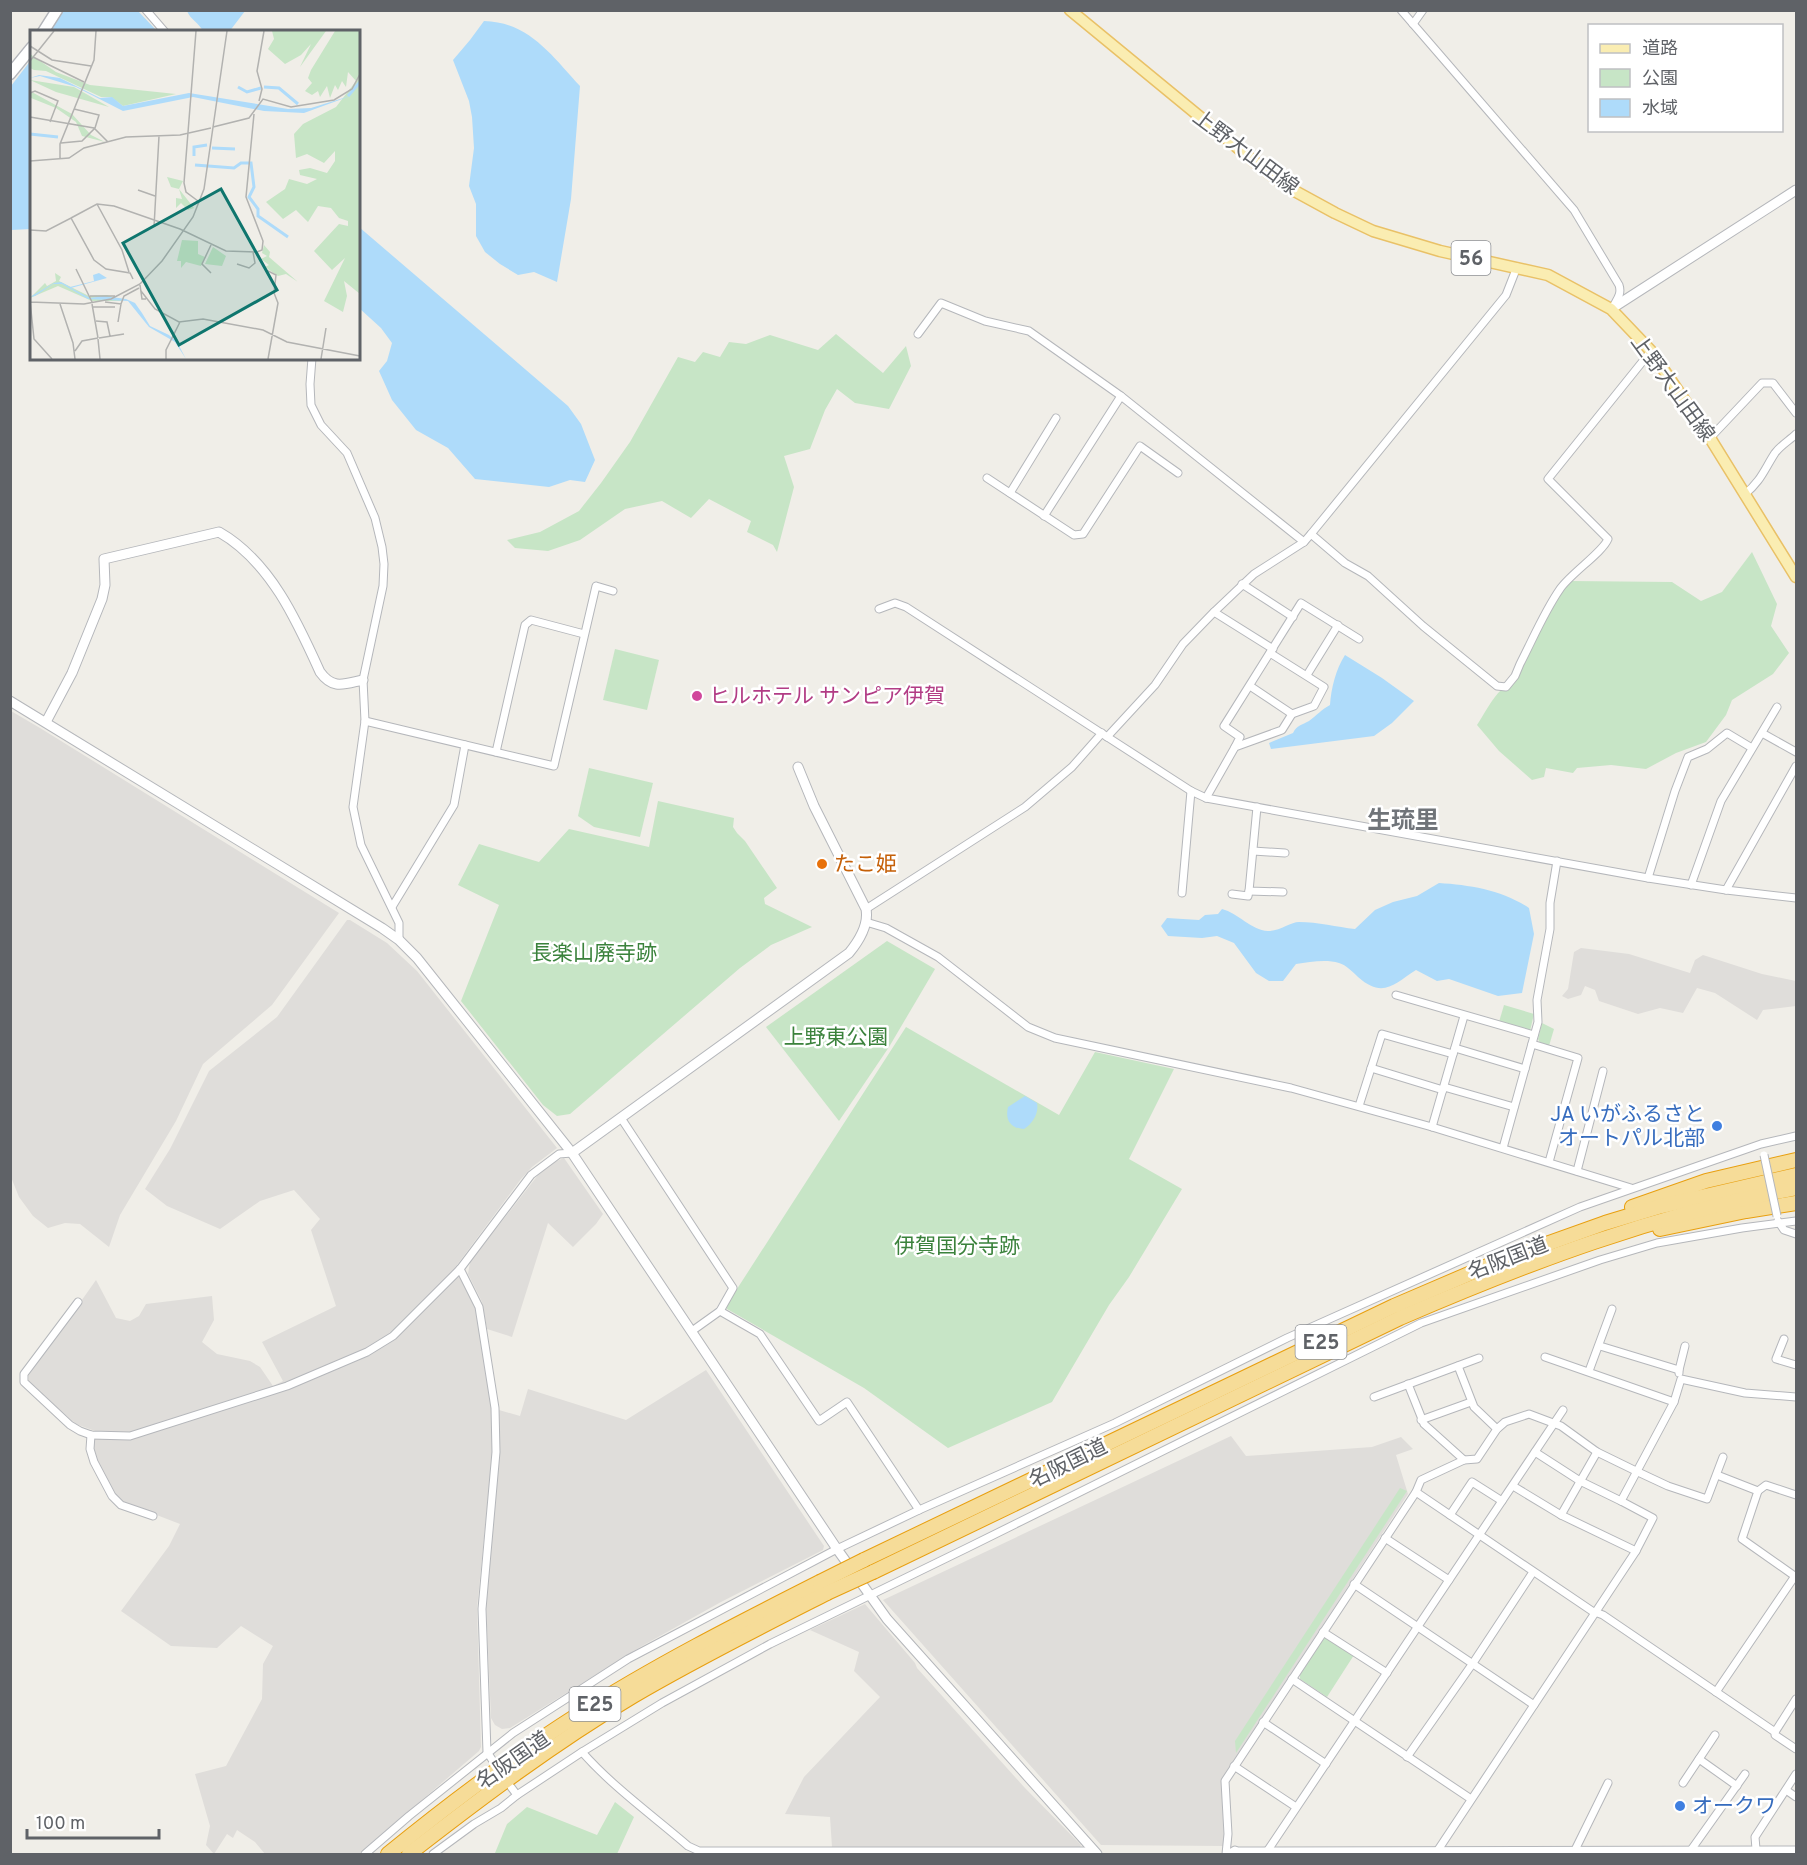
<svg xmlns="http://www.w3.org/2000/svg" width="1807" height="1865" font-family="Overpass,'Noto Sans JP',sans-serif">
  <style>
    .industrial { fill: #dfddda }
    .green { fill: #c7e5c6 }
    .water { fill: #aedbfa }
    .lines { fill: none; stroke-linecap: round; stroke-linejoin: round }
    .minor-casing { stroke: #b5b7bb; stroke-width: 9 }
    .tertiary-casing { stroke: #b5b7bb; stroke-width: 11 }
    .secondary-casing { stroke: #b4b6bb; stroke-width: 13 }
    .primary-casing { stroke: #e9c167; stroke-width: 13 }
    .motorway-casing { stroke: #e89f0f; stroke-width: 16 }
    .minor { stroke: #fff; stroke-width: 7 }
    .tertiary { stroke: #fff; stroke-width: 9 }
    .secondary { stroke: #fff; stroke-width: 10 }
    .primary { stroke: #faedb2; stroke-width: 10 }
    .motorway { stroke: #f6dc98; stroke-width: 14 }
    .minor-bridge-casing { stroke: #b5b7bb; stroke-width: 9; stroke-linecap: butt }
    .motorway-bridge-casing { stroke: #e89f0f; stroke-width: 16; stroke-linecap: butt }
    .minor-bridge { stroke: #fff; stroke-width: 7 }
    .motorway-bridge { stroke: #f6dc98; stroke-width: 14 }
    .hotel-dot { fill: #d1479c; stroke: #fff; stroke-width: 2 }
    .food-dot { fill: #e8710a; stroke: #fff; stroke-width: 2 }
    .shop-dot { fill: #3f7fe0; stroke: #fff; stroke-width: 2 }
    .labels { text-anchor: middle; stroke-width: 5; stroke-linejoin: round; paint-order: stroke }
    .shield { fill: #fff; stroke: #8f9195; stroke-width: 1.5 }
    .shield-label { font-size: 20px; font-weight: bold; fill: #5f6267 }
    .street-label { font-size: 21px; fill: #5f6267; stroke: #fff }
    .hotel-label { font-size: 21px; fill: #b23c85; stroke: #fff; text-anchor: start }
    .food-label { font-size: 21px; fill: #c56008; stroke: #fff; text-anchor: start }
    .park-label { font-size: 21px; fill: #3b823c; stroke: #fff }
    .shop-label { font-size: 21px; fill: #366cbe; stroke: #fff; text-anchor: end }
    .quarter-label { font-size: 24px; font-weight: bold; fill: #707479; stroke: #fff }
    .inset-river { fill: none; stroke: #aedbfa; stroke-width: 3 }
    .inset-road { fill: none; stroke: #b2b2b0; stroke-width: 1.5 }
    .view { fill: #0f766e; fill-opacity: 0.15; stroke: #0f766e; stroke-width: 3 }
    .inset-edge { fill: none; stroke: #5f6267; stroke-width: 3 }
  </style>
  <rect width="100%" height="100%" fill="#f0eee8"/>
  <g class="industrial">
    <polygon points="11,711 40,728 339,913 272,1005 203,1064 176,1121 120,1215 109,1247 80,1224 65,1223 48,1228 33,1216 19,1197 11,1177"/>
    <polygon points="347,920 350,920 387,943 417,971 557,1148 532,1167 521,1179 457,1265 476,1307 492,1412 493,1449 477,1608 481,1747 479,1751 359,1854 265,1854 255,1842 237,1830 233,1838 227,1834 214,1854 206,1845 210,1826 195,1774 226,1766 262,1699 263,1664 273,1646 241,1626 217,1648 171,1646 121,1611 169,1546 180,1524 123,1502 112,1491 101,1469 93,1450 95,1431 76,1424 29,1382 29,1375 96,1280 116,1318 130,1321 139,1316 146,1304 212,1296 214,1320 202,1342 217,1354 250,1361 260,1367 273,1386 283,1381 262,1342 336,1306 311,1230 320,1219 294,1190 260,1201 220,1229 167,1206 145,1189 170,1149 209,1071 277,1017"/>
    <polygon points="1581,948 1629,954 1690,973 1695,960 1703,955 1762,974 1796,981 1796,1006 1763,1010 1757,1020 1715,993 1697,988 1683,1013 1660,1008 1638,1014 1599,1001 1595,990 1585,986 1581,995 1568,999 1562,996 1568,989 1574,952"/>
    <polygon points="564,1158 603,1214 596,1224 573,1247 548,1223 512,1337 487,1329 482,1302 468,1274 470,1262 538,1175 552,1163"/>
    <polygon points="706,1370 824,1546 823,1550 721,1602 642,1646 510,1728 502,1729 495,1725 491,1718 486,1603 500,1449 499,1410 520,1416 528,1389 626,1420"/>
    <polygon points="1231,1436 1246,1456 1372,1447 1401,1437 1413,1449 1396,1455 1408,1494 1222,1780 1224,1838 1223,1846 1101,1845 883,1600"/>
    <polygon points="865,1604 915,1663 917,1668 1024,1787 1081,1845 1080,1847 832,1847 830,1817 785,1814 804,1777 880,1697 854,1671 859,1652 810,1630"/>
  </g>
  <g class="green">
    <polygon points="836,334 883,373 906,346 911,366 889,409 855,403 837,389 825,410 810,449 784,456 794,487 777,552 773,545 747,532 751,521 709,499 691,518 662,501 625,509 580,540 548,551 515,548 507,540 540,532 579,511 601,483 630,442 678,357 695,362 703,352 720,357 729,342 746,344 770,335 818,350"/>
    <path d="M1752 552 1777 604 1771 626 1789 653 1773 674 1732 700 1726 715 1706 742 1676 753 1646 769 1611 765 1577 768 1573 773 1546 768 1544 777 1532 780 1499 751 1477 725C1483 716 1493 697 1501 690 1507 686 1512 688 1516 680 1533 647 1547 611 1570 581L1672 582 1701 601 1722 592Z"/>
    <polygon points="615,649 659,660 647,710 603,700"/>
    <polygon points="589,768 653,783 640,837 594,827 578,816"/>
    <polygon points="658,801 734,818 733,827 737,833 745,841 777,888 764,898 765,904 812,927 771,945 740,968 570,1114 557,1116 543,1105 461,1001 499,905 458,885 479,844 539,862 569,829 649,847"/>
    <polygon points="887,941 935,969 889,1047 839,1121 766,1027"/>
    <polygon points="1504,1005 1534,1014 1530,1031 1499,1022"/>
    <polygon points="1542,1023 1554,1029 1549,1046 1540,1043 1538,1039"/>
    <polygon points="906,1027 1059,1115 1095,1052 1174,1069 1129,1159 1182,1189 1129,1277 1109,1305 1052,1402 948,1448 864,1388 727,1309 726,1306"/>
    <polygon points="1400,1488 1407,1491 1236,1753 1235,1741"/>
    <polygon points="1326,1638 1354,1655 1327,1697 1300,1679 1300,1675 1322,1639"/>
    <polygon points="615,1802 634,1817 617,1854 497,1854 495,1853 507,1824 527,1807 597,1835"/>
  </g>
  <g class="water">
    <polygon points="64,10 138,11 157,31 50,31"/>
    <path d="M187 11V10L245 11 229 32 203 31C199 23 190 19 187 11Z"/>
    <path d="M484 21C529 22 552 56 580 86L571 199 557 282 534 272 518 275 500 264 485 252 476 236V204L469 186 474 148 472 117 469 101 453 60 470 40Z"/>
    <polygon points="31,60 31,229 11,230 11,86"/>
    <polygon points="359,227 568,406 581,424 595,460 585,482 570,480 549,487 475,479 448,448 416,430 392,400 379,371 387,361 392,343 381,328 359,308"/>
    <path d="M1345 655 1382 678 1414 701 1392 723 1374 736 1271 749 1269 743 1293 733C1297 725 1302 725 1309 721 1316 716 1322 709 1330 705 1331 688 1336 669 1345 655Z"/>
    <path d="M1439 883C1470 885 1502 890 1529 908L1534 934 1522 993 1498 996 1449 979 1437 981 1416 970C1394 984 1383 999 1358 977 1353 972 1346 965 1339 963 1326 959 1310 962 1296 964L1283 981H1269L1256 973 1234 943 1217 936 1202 938 1168 936 1161 926 1167 918 1199 920 1205 915 1218 914 1222 909C1238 913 1251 930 1268 931 1280 931 1291 922 1299 922 1318 922 1337 927 1355 929L1375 910 1393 902 1417 896Z"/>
    <path d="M1025 1096 1037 1103C1039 1113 1033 1123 1024 1129 1010 1128 1005 1120 1008 1107Z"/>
  </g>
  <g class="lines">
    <defs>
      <g id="minor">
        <polyline points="146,10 165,32"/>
        <path d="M1401 10 1574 210 1619 285C1622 294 1617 299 1613 307"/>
        <polyline points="1413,24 1423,10"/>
        <polyline points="918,334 941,303 985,321 1029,331 1121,396 1304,542"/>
        <polyline points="312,358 310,384 311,405 321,425 347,453 375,518 382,547 384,564 383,586 363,680 365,721 353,807 361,845 399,923 399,940"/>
        <polyline points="1710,438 1762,383 1773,383 1796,413"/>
        <polyline points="987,478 1074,535 1083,534 1140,446 1178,473"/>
        <polyline points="1010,493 1056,418"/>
        <path d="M1744 495C1761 481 1764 470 1775 453 1781 445 1790 440 1796 434"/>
        <polyline points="1044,516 1121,396"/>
        <path d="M1311 534 1345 563 1368 576 1423 626 1497 686 1506 687 1515 676 1520 664C1533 639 1544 612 1560 589 1570 574 1603 552 1608 539L1548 479 1651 351"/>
        <polyline points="1242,584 1293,617"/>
        <polyline points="879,609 895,603 906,607 1191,791 1206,798 1648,878 1726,890 1796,898"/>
        <polyline points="1214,612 1273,649"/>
        <polyline points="1307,675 1338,625"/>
        <polyline points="1250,686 1292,714"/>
        <polyline points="365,721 554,766 596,586 613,591"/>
        <polyline points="1762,733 1796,752"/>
        <polyline points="1107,737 1155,685 1183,644 1214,612 1254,574 1304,542 1311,534 1506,295 1517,267"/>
        <polyline points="1235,747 1240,737 1224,726 1301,603 1359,639"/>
        <polyline points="496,752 525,625 531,620 584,634"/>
        <polyline points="1206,798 1235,747 1282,730 1292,714 1314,706 1324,687 1270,653"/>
        <polyline points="1257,807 1249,891 1283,892"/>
        <polyline points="1253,851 1285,853"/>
        <polyline points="1648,878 1675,791 1688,757 1707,749 1727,733 1752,748"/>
        <polyline points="1691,885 1721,801 1777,707"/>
        <polyline points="1726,890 1796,766"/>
        <polyline points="1182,893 1191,791"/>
        <polyline points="1232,894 1248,896 1249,891"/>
        <polyline points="392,907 454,805 465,745"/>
        <polyline points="866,909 1025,807 1072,767 1102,733"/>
        <polyline points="866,922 886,928 938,957 1028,1027 1055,1038 1291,1088 1432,1127 1631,1188"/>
        <polyline points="1396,995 1534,1035"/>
        <polyline points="1532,1044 1578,1058 1549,1162"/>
        <polyline points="1455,1048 1525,1069"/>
        <polyline points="1371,1068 1443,1090"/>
        <polyline points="1444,1087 1514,1107"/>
        <polyline points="1359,1106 1382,1034 1453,1054"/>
        <polyline points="621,1118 733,1288 720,1311 692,1331"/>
        <polyline points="1432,1127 1464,1016"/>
        <polyline points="1503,1148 1538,1022 1537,1000 1550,929 1550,903 1557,861"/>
        <polyline points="1577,1171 1603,1071"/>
        <polyline points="1778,1221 1784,1230 1796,1234"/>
        <polyline points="460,1269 479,1307 495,1408 496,1452 482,1609 487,1752 493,1761"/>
        <polyline points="78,1302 24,1374 24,1382 70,1425 80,1431 91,1435 130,1436 287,1386 367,1352 393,1336 460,1269 531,1175 559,1154 572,1153"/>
        <polyline points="720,1311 760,1334 819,1421 847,1402 919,1510"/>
        <polyline points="1784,1339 1776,1359 1796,1365"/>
        <polyline points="1600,1346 1679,1370"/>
        <polyline points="1545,1357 1674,1402"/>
        <polyline points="1458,1366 1474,1407 1497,1429"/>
        <polyline points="1589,1371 1612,1309"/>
        <polyline points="1679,1373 1679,1370 1685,1346"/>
        <polyline points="1408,1384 1424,1424 1464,1460"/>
        <polyline points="1374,1397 1479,1358"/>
        <polyline points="1421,1420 1471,1402"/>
        <polyline points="91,1435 90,1449 94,1462 112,1496 121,1505 153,1516"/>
        <polyline points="1535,1452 1580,1481 1621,1501"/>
        <polyline points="1717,1475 1758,1491 1742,1539 1796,1577"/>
        <polyline points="1513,1486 1561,1515 1636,1551"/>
        <polyline points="1758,1491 1766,1485 1796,1495"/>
        <polyline points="1416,1492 1592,1611 1603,1615 1775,1732 1775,1735 1796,1749"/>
        <polyline points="1450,1515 1472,1482 1502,1501"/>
        <polyline points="1561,1515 1597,1452"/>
        <polyline points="1385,1538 1449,1580"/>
        <polyline points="1354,1584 1534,1705"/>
        <polyline points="1323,1632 1387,1673"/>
        <polyline points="1292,1679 1471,1799"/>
        <polyline points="1716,1692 1795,1576"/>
        <polyline points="1263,1722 1326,1764"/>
        <polyline points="1775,1732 1796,1699"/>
        <path d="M582 1752C613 1787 652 1815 688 1846L699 1851H1094"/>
        <polyline points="1407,1757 1473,1663 1533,1572"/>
        <polyline points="1699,1759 1737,1786"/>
        <polyline points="1234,1766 1296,1807"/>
        <polyline points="1683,1783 1715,1735"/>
        <polyline points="511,1787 517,1795"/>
        <polyline points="1786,1790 1796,1797"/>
        <polyline points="1756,1849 1755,1837 1796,1774"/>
        <polyline points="1268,1850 1563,1410"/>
        <polyline points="1438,1850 1636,1551 1653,1518 1621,1501 1674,1402 1681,1379 1745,1393 1796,1397"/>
        <polyline points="1575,1850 1608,1783"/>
        <polyline points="1691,1850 1745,1774"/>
        <polyline points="1235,1851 1796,1850"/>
        <polyline points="365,1854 409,1816 513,1733 628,1659 837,1549 919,1510 1115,1423 1287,1338 1580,1207 1761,1144 1796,1136"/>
        <polyline points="433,1854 474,1824 501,1808 517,1795 582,1752 662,1703 770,1644 967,1548 1421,1323 1600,1260 1657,1243 1742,1228 1796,1221"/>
        <polyline points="1226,1854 1228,1834 1225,1781 1416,1492 1421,1480 1464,1460 1477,1459 1497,1429 1505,1422 1529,1414 1561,1426 1597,1452 1638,1472 1668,1486 1707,1499 1723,1457"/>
      </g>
      <g id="tertiary">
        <polyline points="1611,309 1796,190"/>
        <polyline points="10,701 382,928 399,940 417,958 572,1153 837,1549 887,1619 1097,1854"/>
        <path d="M46 722 72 673 102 599 105 585 104 559 219 532C270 561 297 621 320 672 333 690 344 684 363 680"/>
        <path d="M572 1153 849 953C858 942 869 925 866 909L814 806 798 767"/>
        <polyline points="1230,1854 1235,1851"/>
      </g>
      <g id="secondary">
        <polyline points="43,32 57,10"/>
        <polyline points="10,74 32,47"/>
      </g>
      <polyline id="primary" points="1070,10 1267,172 1291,189 1335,213 1373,231 1440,251 1548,275 1611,309 1651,351 1710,438 1796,577"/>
      <g id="motorway">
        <polyline points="1632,1207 1706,1181 1796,1160"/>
        <polyline points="1660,1229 1746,1211 1796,1203"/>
        <polyline points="864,1560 1394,1306 1499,1261 1605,1223 1658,1207 1796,1175"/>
        <path d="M873 1572 1400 1318C1532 1261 1655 1215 1796 1188"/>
        <path d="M388 1854C448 1805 510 1758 576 1716 654 1666 737 1624 820 1582"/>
        <path d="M409 1854C481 1798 554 1743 633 1696 696 1659 762 1626 827 1593"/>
      </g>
    </defs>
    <use href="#minor" class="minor-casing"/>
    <use href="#tertiary" class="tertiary-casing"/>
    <use href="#secondary" class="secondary-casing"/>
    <use href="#primary" class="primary-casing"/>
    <use href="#motorway" class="motorway-casing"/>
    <use href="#minor" class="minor"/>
    <use href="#tertiary" class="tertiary"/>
    <use href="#secondary" class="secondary"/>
    <use href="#primary" class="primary"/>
    <use href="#motorway" class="motorway"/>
    <defs>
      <polyline id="minor-bridge" points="1764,1155 1777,1216"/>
      <g id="motorway-bridge">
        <polyline points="820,1582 864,1560"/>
        <polyline points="827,1593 873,1572"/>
      </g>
    </defs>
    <use href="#minor-bridge" class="minor-bridge-casing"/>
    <use href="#motorway-bridge" class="motorway-bridge-casing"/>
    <use href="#minor-bridge" class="minor-bridge"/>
    <use href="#motorway-bridge" class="motorway-bridge"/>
  </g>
  <circle class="hotel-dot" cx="697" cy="696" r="6"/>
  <circle class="food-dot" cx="822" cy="864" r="6"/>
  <g class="shop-dot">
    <circle cx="1717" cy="1126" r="6"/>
    <circle cx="1680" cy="1806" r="6"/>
  </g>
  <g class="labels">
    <g class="shield">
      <rect x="1451.5" y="241" width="39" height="34" rx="4.5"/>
      <rect x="1295.5" y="1325" width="51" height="34" rx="4.5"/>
      <rect x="569.5" y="1687" width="51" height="34" rx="4.5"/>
    </g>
    <g class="shield-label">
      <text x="1471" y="265">56</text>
      <text x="1321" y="1349">E25</text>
      <text x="595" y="1711">E25</text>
    </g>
    <g class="street-label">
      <text transform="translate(1246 152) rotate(37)" y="7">上野大山田線</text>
      <text transform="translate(1673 388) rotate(54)" y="7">上野大山田線</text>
      <text transform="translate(1508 1258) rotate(-21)" y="7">名阪国道</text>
      <text transform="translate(1068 1463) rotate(-26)" y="7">名阪国道</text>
      <text transform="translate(513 1760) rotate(-35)" y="7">名阪国道</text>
    </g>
    <g class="hotel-label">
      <text x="709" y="703">ヒルホテル サンピア伊賀</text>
    </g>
    <g class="food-label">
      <text x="834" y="871">たこ姫</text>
    </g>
    <g class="park-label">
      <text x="594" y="960">長楽山廃寺跡</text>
      <text x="836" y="1044">上野東公園</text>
      <text x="957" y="1253">伊賀国分寺跡</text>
    </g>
    <g class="shop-label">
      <text x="1705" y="1121">JA いがふるさと<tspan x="1705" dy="24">オートパル北部</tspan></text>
      <text x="1692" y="1813" text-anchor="start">オークワ</text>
    </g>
    <g class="quarter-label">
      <text x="1403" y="828">生琉里</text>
    </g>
  </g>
  <g transform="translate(30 30)">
    <rect width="330" height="330" fill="#f0eee8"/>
    <path d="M242 1H296L270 37 281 14 271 25 255 34 238 19 244 9ZM305 1H330V264L314 251 317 266 313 282 294 271 315 228 302 240 284 221 309 194 318 196V191L309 188 301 178 288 176 278 192 266 180 253 189 236 172 255 159 259 149 277 154 287 149 270 145 269 140 280 138 297 143 305 131V121L294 133 277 124 266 128 264 104 273 94 306 77 326 51 318 42 316 57 312 51 308 60 305 55 300 68 297 56 290 67 288 61 282 65 275 61 282 53 278 48 281 40ZM0 24 26 42 60 55 146 64 93 76 81 67H71L16 41 4 40 0 38ZM0 50 44 57 79 77 26 62ZM0 61 42 84 61 105 75 112 52 106 46 92 26 78 1 68ZM137 147 153 151 149 159 164 178 158 180 151 173 146 178V168L152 169 149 159 141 157ZM152 210 168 211V224L175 227 171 236 156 232 151 238V231H147ZM234 215 240 222 239 227 268 252 256 244 248 246 235 237 239 235 231 229 237 226 232 223ZM183 217 196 226 192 236 175 234ZM25 243 31 247 29 251 59 266 77 265 94 271H62L28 256 0 268 15 253 17 256 26 251Z" fill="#c7e5c6"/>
    <path d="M9 45 30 48 70 68 82 67 93 76 159 63 258 79 281 78 323 65 274 83 234 81 163 67 93 81 46 57 10 46 0 48ZM69 243 77 248 41 258 60 268 74 266 96 269 105 273 112 283 120 296 139 305 147 312 156 329 145 312 119 297 98 271 58 269 32 254H23L5 266 0 267 24 253 31 252 40 257 64 251 63 245Z" fill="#aedbfa"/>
    <path class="inset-river" d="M208 57 217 62 231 58M234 57 249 58 268 74M318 66 330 52M0 104 28 107M182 118 205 119M164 126V117L177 115M165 135 204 138 211 133H221L224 157 219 167 228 179V186L258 207"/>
    <path class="inset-road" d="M166 1 154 153 156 162 168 171M0 16 22 30 61 36M3 27 54 52M0 31 24 1M0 63 5 61 28 71 20 92M229 71 232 59 227 41 234 1M224 84 216 167 233 211 232 220 227 222 236 240 246 245 244 263 248 273 238 329M0 87 64 98 78 112M183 97 219 88 233 69 261 77 304 70 322 59 330 44M31 113 52 111 65 98 69 85 44 79M30 129V114L64 30 66 1M0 131 39 128 54 118 96 107 150 105 181 98M108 160 125 166M67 174 92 220 99 242M41 188 67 174 84 176 150 199 196 221 227 222M124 197 129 106M0 200 16 201 41 188 64 230 76 239 100 243 103 249M207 234 219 238 225 233 223 222M46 239 62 272M181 243 172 234 181 215M110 255 112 269H116M111 261 125 279 149 292 173 289 233 300 257 312 330 326M60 266H85M0 271 4 309 22 329M0 272 54 274 81 269 110 254 132 231 163 187 174 159 197 1M75 272 91 274 94 266 109 258M30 274 43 313 45 329M62 274 68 308M63 277H85M66 291 77 292 80 306M88 292 91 274M69 308 94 304M68 309 70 329M45 321 52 311 68 308M136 329V320L150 292M291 329 296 298"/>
    <path class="view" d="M191 159 247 260 149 315 93 213Z"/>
    <rect width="330" height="330" class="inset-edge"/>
  </g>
  <rect width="1807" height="1865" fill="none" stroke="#5f6267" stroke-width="24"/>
  <rect x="1588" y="24" width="195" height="108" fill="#ffffff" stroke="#bfc0c2" stroke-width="1.5"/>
  <rect x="1600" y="44" width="30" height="9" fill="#faedb2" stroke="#bfc0c2" stroke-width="1.5"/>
  <text x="1642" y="54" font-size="18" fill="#5f6267">道路</text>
  <rect x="1600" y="69" width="30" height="18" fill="#c7e5c6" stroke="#bfc0c2" stroke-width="1.5"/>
  <text x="1642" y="84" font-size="18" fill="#5f6267">公園</text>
  <rect x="1600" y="99" width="30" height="18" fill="#aedbfa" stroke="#bfc0c2" stroke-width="1.5"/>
  <text x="1642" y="114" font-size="18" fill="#5f6267">水域</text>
  <path d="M27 1829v9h132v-9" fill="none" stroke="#5f6267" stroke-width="3"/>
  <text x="36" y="1829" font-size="18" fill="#5f6267" stroke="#ffffff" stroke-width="4.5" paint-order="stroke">100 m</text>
</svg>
